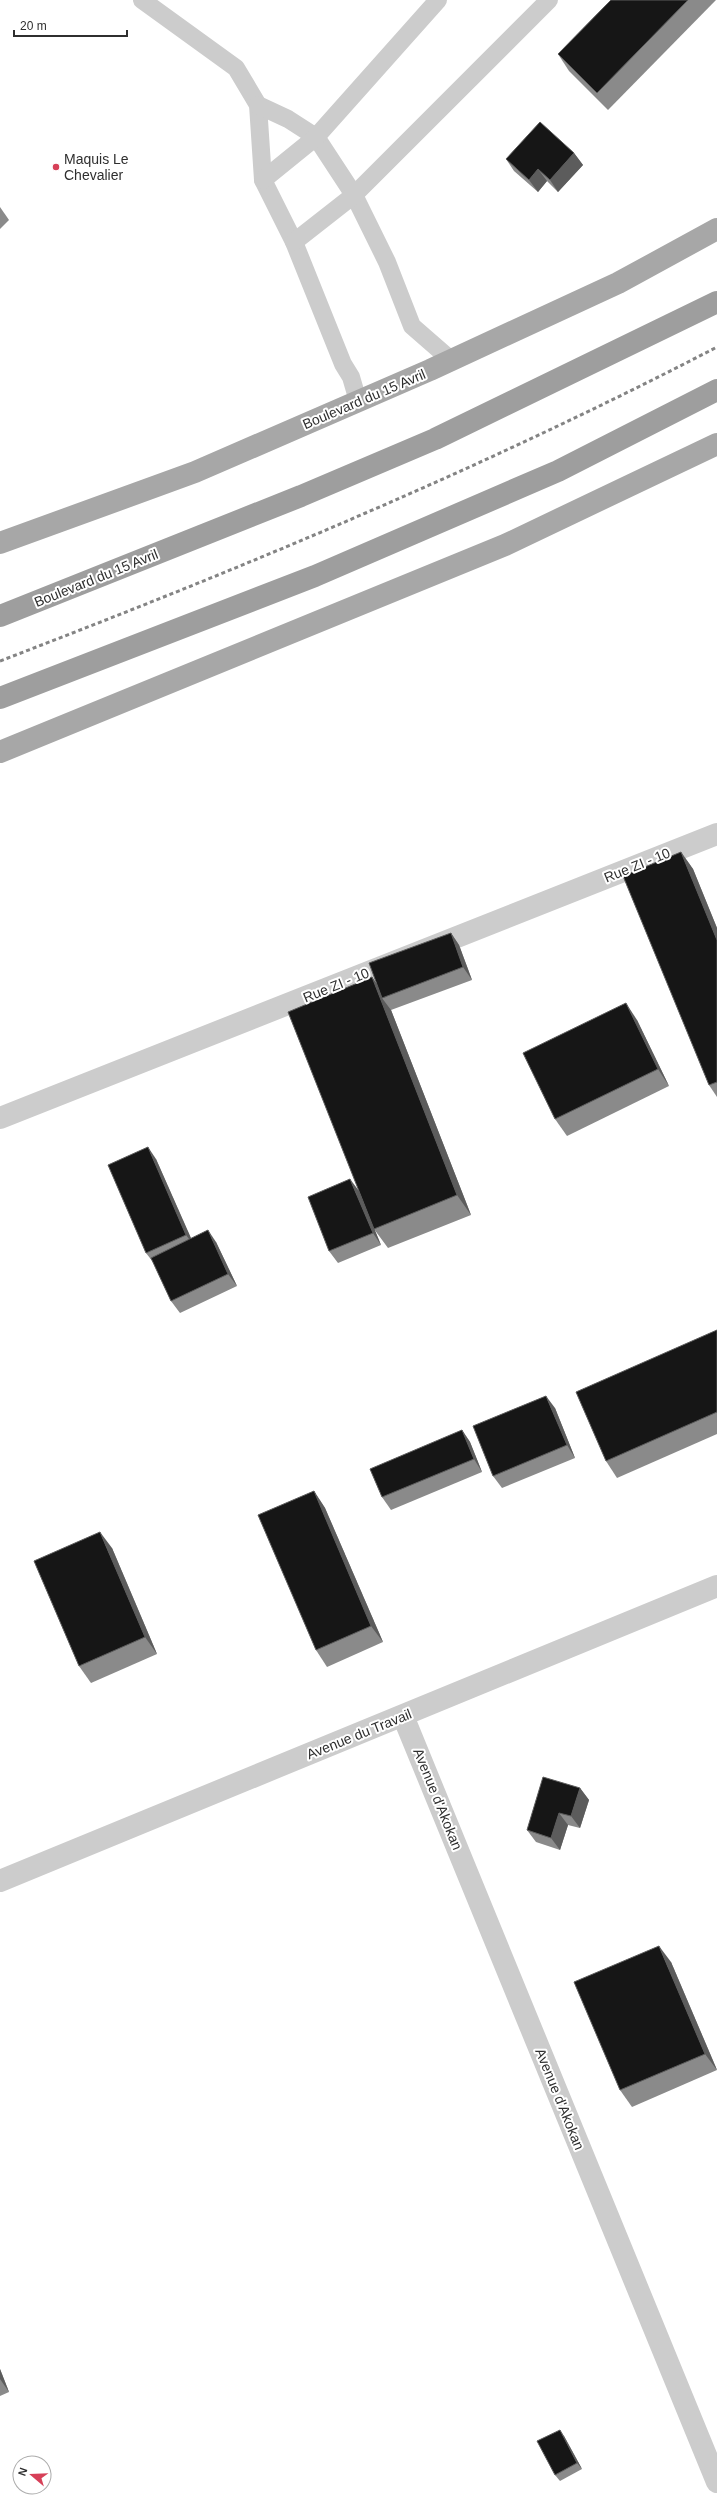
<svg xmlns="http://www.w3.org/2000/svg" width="717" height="2507" font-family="Helvetica,sans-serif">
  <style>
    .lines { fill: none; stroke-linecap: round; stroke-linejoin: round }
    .service { stroke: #ccc; stroke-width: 18 }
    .minor { stroke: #ccc; stroke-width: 22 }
    .primary { stroke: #a7a7a7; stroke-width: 22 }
    .trunk { stroke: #9e9e9e; stroke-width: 22 }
    .rail { stroke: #848484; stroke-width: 3; stroke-dasharray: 4 3; stroke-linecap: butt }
    .wall { fill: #8a8a8a }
    .shaded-wall { fill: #5c5c5c }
    .building { fill: #161616; stroke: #5c5c5c }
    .poi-dot { fill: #d74058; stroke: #fff; stroke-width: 1.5 }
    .labels { text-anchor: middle; stroke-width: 4; stroke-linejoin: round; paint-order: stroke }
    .poi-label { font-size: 14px; fill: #2f2f2f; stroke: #fff; text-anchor: start }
    .street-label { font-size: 14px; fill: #2f2f2f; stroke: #fff }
  </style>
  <rect width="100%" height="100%" fill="#fff"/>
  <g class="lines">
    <g class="service">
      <polyline points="142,0 236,68 258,105 263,180 294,242 343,364 351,377 358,401"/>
      <polyline points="258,105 288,119 316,137 354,195 387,262 412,326 451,360"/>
      <polyline points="263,180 316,137 438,0"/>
      <polyline points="294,242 354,195 549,0"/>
    </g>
    <g class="minor">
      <polyline points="0,1118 717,834"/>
      <polyline points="403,1716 717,2482"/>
      <polyline points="0,1881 717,1586"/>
    </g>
    <g class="primary">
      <polyline points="0,543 195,472 430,370 618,283 717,229"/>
      <polyline points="0,752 505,545 717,444"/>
    </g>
    <g class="trunk">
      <polyline points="0,616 301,496 435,439 717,302"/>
      <polyline points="0,698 315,576 558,471 717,390"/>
    </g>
    <path class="rail" d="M0 661C243 568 486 467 717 347"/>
  </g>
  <g class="wall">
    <polygon points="611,0 716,0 608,110 569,71 558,54"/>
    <polygon points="574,153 583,165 558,192 547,181 538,192 514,171 506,159"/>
    <polygon points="0,207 9,220 0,229"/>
    <polygon points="681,852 693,869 717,928 717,1097 709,1085"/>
    <polygon points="451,933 459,945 472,980 391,1010 471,1215 388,1248 374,1229 381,1245 338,1263 329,1251 359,1191 371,1221 372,977 377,984"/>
    <polygon points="637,1020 669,1086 567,1136 555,1119"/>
    <polygon points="156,1159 191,1239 216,1242 237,1286 180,1313 171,1301 153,1262 146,1253"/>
    <polygon points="717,1330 717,1434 617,1478 606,1461"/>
    <polygon points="555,1408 575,1458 502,1488 493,1476"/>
    <polygon points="462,1430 470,1442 482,1472 391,1510 382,1497"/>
    <polygon points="314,1491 325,1508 383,1642 327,1667 316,1650"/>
    <polygon points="112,1548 157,1654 91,1683 79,1666"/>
    <polygon points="580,1788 589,1800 580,1828 568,1825 560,1850 536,1842 527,1830"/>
    <polygon points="671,1962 717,2070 632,2107 620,2090"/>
    <polygon points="0,2369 9,2392 0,2396"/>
    <polygon points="564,2436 582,2469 560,2481 555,2475"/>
  </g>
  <g class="shaded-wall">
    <polygon points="574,153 583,165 558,192 550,180"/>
    <polygon points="538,169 547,181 538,192 529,180"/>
    <polygon points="681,852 693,869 717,928 717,940"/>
    <polygon points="451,933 459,945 472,980 463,967"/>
    <polygon points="372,977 386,997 382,998 391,1010 471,1215 457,1195"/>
    <polygon points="626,1003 637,1020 669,1086 658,1069"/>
    <polygon points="148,1147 156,1159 195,1247 186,1235"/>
    <polygon points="350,1179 359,1191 381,1245 373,1233"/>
    <polygon points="208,1230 216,1242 237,1286 228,1274"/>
    <polygon points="546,1396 555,1408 575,1458 567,1445"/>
    <polygon points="462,1430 470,1442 482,1472 474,1459"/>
    <polygon points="314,1491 325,1508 383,1642 371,1626"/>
    <polygon points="100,1532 112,1548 157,1654 145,1637"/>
    <polygon points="580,1788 589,1800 580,1828 571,1816"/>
    <polygon points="559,1813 568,1825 560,1850 551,1838"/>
    <polygon points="659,1946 671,1962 717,2070 705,2054"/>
    <polygon points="0,2369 9,2392 0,2379"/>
    <polygon points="560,2430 564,2436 582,2469 577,2463"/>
  </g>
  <g class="building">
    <polygon points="611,0 688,0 597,93 558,54"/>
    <polygon points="540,122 574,153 550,180 538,169 529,180 506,159"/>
    <polygon points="681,852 717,940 717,1082 709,1085 623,876"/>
    <polygon points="451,933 463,967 382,998 369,963"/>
    <polygon points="372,977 457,1195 374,1229 288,1012"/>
    <polygon points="626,1003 658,1069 555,1119 523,1053"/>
    <polygon points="148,1147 186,1235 146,1253 108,1165"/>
    <polygon points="350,1179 373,1233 329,1251 308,1197"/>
    <polygon points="208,1230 228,1274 171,1301 151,1258"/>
    <polygon points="717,1330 717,1412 606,1461 576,1392"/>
    <polygon points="546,1396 567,1445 493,1476 473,1426"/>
    <polygon points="462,1430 474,1459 382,1497 370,1469"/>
    <polygon points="314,1491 371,1626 316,1650 258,1515"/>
    <polygon points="100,1532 145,1637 79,1666 34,1561"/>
    <polygon points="543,1777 580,1788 571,1816 559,1813 551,1838 527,1830"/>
    <polygon points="659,1946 705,2054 620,2090 574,1982"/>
    <polygon points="560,2430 577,2463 555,2475 537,2441"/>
  </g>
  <circle class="poi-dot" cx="56" cy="167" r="4"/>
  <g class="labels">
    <g class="poi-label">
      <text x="64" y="164">Maquis Le<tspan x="64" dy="16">Chevalier</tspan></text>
    </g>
    <g class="street-label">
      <text transform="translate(364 399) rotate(-23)" y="5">Boulevard du 15 Avril</text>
      <text transform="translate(96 578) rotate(-22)" y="5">Boulevard du 15 Avril</text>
      <text transform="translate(637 865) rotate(-22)" y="5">Rue ZI - 10</text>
      <text transform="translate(336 985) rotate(-22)" y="5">Rue ZI - 10</text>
      <text transform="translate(359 1734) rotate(-22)" y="5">Avenue du Travail</text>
      <text transform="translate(438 1799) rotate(68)" y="5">Avenue d'Akokan</text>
      <text transform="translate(560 2099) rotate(68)" y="5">Avenue d'Akokan</text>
    </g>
  </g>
  <g transform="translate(32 2475) rotate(289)"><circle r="19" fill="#ffffff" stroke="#acacac"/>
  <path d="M0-3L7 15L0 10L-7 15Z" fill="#d74058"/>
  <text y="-6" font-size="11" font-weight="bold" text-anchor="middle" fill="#2f2f2f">N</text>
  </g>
  <path d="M14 30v6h113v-6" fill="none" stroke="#2f2f2f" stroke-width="2"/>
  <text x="20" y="30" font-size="12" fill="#2f2f2f" stroke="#ffffff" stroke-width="3" paint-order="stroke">20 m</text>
</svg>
